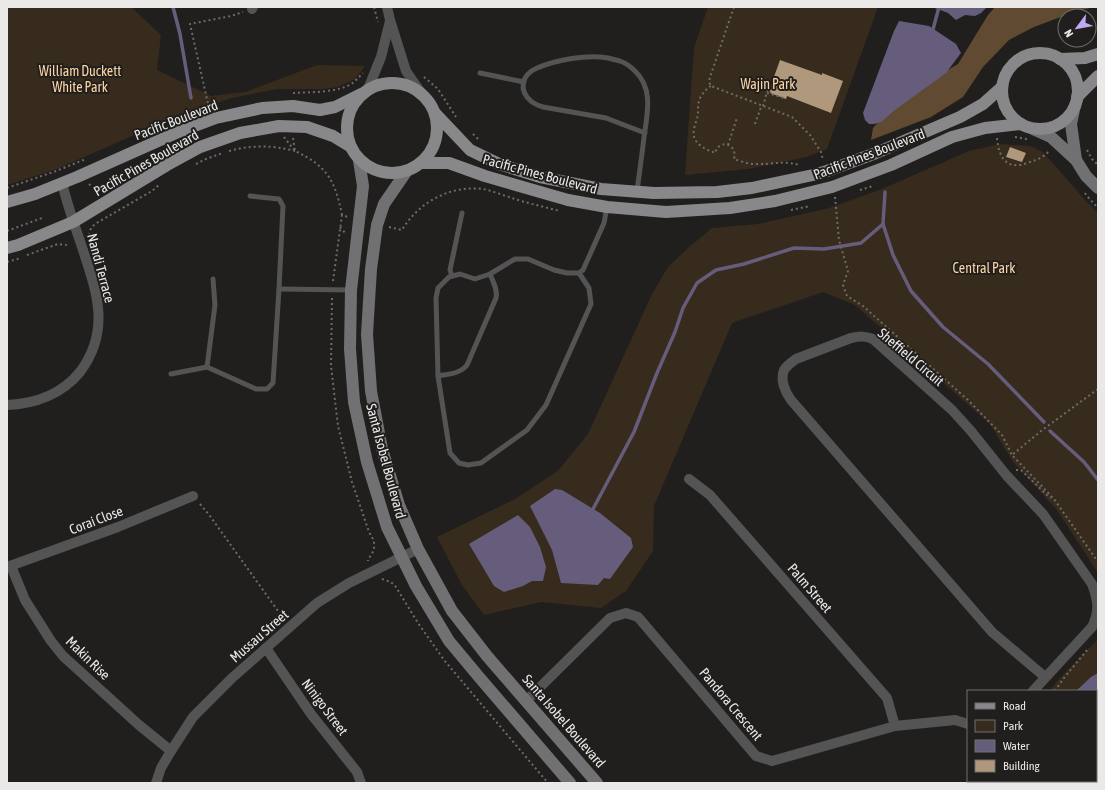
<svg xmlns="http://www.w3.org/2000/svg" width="1105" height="790" font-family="'Asap Condensed',sans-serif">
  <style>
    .green { fill: #372b1d }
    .forest { fill: #604a31 }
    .water { fill: #655d7b }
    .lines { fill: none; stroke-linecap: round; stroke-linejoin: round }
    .stream { stroke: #655d7b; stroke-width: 3.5 }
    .building { fill: #b0987c }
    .path { stroke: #6e6c6b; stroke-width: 2; stroke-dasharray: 2 3; stroke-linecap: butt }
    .lane { stroke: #545455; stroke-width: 5 }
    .street { stroke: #545455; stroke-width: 10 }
    .secondary { stroke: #717173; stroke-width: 12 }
    .primary { stroke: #88878a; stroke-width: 12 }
    .labels { text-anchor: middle; stroke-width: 4; stroke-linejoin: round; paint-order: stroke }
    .park-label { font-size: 14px; fill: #fed4a4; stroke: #211f1d }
    .street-label { font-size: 14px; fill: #eae9e8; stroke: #211f1d }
  </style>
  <rect width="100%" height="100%" fill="#211f1d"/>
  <g class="green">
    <polygon points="7,7 131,7 161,35 157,70 211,96 245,92 317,65 365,66 355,79 338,87 323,89 277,89 232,98 210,105 164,122 57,169 7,185"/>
    <polygon points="708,7 878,7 827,149 807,157 748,169 685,175 694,48"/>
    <polygon points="999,144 1030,146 1043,152 1084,199 1098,213 1098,573 1057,510 1013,462 990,424 855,305 823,292 732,323 654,506 653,551 626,591 601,608 541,602 484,615 462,585 437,537 515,499 558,471 588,434 652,294 668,267 688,248 712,228 758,224 826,209 882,189 969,151"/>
    <polygon points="1098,639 1098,783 1006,783 1007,781 1096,781 1096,691 1049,691 1062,676"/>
  </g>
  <polygon class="forest" points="995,7 1094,7 1074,12 1034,27 1009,40 983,67 963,97 931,117 871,140 873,128 898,100 958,64 988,15"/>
  <g class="water">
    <polygon points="932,7 987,7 981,13 975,16 965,15 956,20 948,13"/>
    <polygon points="899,21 929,26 956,44 961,53 946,73 895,110 881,122 874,124 869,124 865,120 863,113 894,31"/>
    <polygon points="555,489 562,490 600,513 631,538 633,547 610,579 604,578 598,585 561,583 552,550 530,506"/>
    <polygon points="518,515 530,527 540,547 546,567 543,581 532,581 523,586 504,592 494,586 469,544"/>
    <polygon points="1098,673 1098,783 1034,783 1034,781 1096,781 1096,691 1076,691 1091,677"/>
  </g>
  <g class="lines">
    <g class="stream">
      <polyline points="173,7 180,34 191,98"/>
      <polyline points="932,33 939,7"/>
      <polyline points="885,192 883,224 893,255 911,291 943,327 988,364 1044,422"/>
      <polyline points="1050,431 1084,462 1098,480"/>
      <polyline points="593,509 634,432 657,373 675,332 683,308 697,283 716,270 744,264 794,248 824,249 861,243 883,224"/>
    </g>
  </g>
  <g class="building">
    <polygon points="780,60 822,75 822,73 843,81 831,113 787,96 786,99 770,93 771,92 769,91"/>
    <polygon points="1010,147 1026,153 1022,162 1006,157"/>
  </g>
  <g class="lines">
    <g class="path">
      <polyline points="374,7 378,22"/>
      <polyline points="734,7 710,77 709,82 711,86 792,117 810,135 821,152 823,160"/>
      <polyline points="424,77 438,89 456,117"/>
      <path d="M711 86C706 89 703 93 700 98 698 103 698 108 698 113 697 123 690 132 696 141 700 147 708 150 715 153 719 138 738 144 734 159 740 161 748 164 755 164 771 165 783 160 799 165"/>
      <path d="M293 93C311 92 340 93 354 82 357 79 360 76 363 73"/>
      <polyline points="767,93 784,98"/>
      <polyline points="209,108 190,24 231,16 243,12"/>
      <polyline points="755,124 761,107 763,106 768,89 770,89"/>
      <polyline points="473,134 479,140 478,141"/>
      <polyline points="284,137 294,150"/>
      <polyline points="1015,137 1027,139"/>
      <path d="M293 138 295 151C327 166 335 180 342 215"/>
      <path d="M997 138C999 160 1008 171 1030 162 1037 160 1044 157 1049 151"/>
      <polyline points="728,145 737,118"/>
      <polyline points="1087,150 1092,159 1098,165"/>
      <path d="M229 151C251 145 272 145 295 151"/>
      <polyline points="196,164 206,159 223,153"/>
      <polyline points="89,184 98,193"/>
      <polyline points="7,188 56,171 86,159"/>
      <polyline points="860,190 873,186"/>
      <polyline points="1085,193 1086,195 1098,208"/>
      <polyline points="835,197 839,240 848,271 843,285 847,296 863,306 968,400 1002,435 1012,455"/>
      <polyline points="791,210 810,206"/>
      <polyline points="340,227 346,234"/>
      <path d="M389 227 402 230C419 202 450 185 483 189 493 191 505 196 515 199 530 204 545 207 560 211"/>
      <polyline points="7,231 42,218"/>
      <polyline points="89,235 91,228 95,224 152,191 160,184"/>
      <polyline points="27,255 58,244 66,245 67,242"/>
      <polyline points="7,262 21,258"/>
      <polyline points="333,281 342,215 348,217"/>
      <polyline points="332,298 331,366 338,426 352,482 369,532 374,541 374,550 368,560 368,561"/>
      <polyline points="1098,389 1041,431 1012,455 1054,499 1098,562"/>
      <polyline points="1016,470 1021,470 1047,495 1051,498"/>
      <polyline points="200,504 210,516 283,618"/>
      <polyline points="382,579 391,582 396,587 418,623 444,660 548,783"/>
      <polyline points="1055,691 1063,679 1088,649"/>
      <polyline points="1015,783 1016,781"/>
    </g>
    <g class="lane">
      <polyline points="480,73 524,82"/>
      <path d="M637 192C639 174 642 156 644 137 647 115 654 89 635 71 631 67 626 63 620 61 616 60 612 59 608 58 587 54 556 60 537 68 521 75 518 91 532 102 535 104 539 106 543 107L606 118 645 133"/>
      <polyline points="579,273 589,288 591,304 546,405 527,430 481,463 468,465 459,463 450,453 438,376 436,298 438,288 449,277 460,274 475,279 490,274 515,259 528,259 554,270 567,273 579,273 583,270 604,223 607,207"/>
      <polyline points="452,276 450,270 462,213"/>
      <polyline points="213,279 215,305 207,367 256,389 267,389 273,383 279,289 283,206 279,199 250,196"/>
      <polyline points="279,289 351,290"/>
      <polyline points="171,374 207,367"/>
      <path d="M438 376C448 374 460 374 467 365L496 298C498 290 493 282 490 274"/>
    </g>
    <g class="street">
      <polyline points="387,7 390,20 406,71 422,94"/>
      <polyline points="252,9 253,7"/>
      <polyline points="368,89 381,57 390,21"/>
      <path d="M7 405C35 404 62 394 80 372 112 329 96 290 81 244 74 224 67 203 62 183"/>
      <polyline points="689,479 710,495 887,698 895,726"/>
      <polyline points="11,566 25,600 51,641 63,656 139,725 171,751"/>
      <polyline points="7,567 118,527 193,496"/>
      <polyline points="266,648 311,714 357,772 361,783"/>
      <path d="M1033 691 1092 627C1100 611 1098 600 1092 584L1043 514 1007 476 971 431 952 410 873 339C865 336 860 336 851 338L796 359C792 362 787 365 784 370 780 380 785 392 791 400L992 632 1045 677"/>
      <polyline points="526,701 610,618 626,613 638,617 756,756 772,761 895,726 955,720 968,724"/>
      <polyline points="156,783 161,768 171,751 193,717 232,678 317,603 349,583 418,549"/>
      <polyline points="994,783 995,781"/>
    </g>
    <g class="secondary">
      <polyline points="1075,105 1071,124 1076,160"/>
      <polyline points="1033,129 1051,137 1076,160 1086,176 1098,188"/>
      <polyline points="359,160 363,186 351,290 350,349 354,402 367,462 387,527 416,586 449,641 479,677 570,783"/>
      <polyline points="406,172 384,204 377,225 371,269 367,334 371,391 382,449 399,505 418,549 452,611 487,656 597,783"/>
    </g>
    <g class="primary">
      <circle cx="1040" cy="91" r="38"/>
      <polyline points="1060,59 1085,58 1098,54"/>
      <circle cx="392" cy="128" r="45"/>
      <polyline points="1077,97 1098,76"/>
      <polyline points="435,113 470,150 499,164 540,177 601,189 654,193 717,192 752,188 813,175 827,171 876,153 960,117 983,104 1002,87"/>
      <polyline points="422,163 449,163 485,176 568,200 607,207 666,212 730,208 775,201 832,187 891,165 952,137 985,128 1021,124"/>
      <polyline points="7,202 35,194 77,177 176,133 216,118 262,108 293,106 320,110 335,107 361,94"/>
      <polyline points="7,248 18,245 73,222 167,165 200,147 240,133 279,126 307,127 333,136 351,147"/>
    </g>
  </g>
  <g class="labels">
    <g class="park-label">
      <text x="80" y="76">William Duckett<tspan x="80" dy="16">White Park</tspan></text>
      <text x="768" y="89">Wajin Park</text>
      <text x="984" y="273">Central Park</text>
    </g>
    <g class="street-label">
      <text transform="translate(176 120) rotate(-21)" y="5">Pacific Boulevard</text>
      <text transform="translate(869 154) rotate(-21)" y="5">Pacific Pines Boulevard</text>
      <text transform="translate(146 163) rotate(-30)" y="5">Pacific Pines Boulevard</text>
      <text transform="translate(540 174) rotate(15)" y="5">Pacific Pines Boulevard</text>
      <text transform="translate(101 268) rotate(75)" y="5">Nandi Terrace</text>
      <text transform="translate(911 357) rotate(40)" y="5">Sheffield Circuit</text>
      <text transform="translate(386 461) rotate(75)" y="5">Santa Isobel Boulevard</text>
      <text transform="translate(96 520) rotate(-21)" y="5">Corai Close</text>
      <text transform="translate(810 588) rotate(49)" y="5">Palm Street</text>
      <text transform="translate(259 636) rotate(-41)" y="5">Mussau Street</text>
      <text transform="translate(88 658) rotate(44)" y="5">Makin Rise</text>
      <text transform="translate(731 704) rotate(50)" y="5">Pandora Crescent</text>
      <text transform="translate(325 707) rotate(53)" y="5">Ninigo Street</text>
      <text transform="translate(564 721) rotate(49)" y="5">Santa Isobel Boulevard</text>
    </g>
  </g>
  <rect width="1105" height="790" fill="none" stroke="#eae9e8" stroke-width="16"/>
  <rect x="967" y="690" width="130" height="92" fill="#211f1d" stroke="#71706e"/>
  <rect x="975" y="703" width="20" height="6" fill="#88878a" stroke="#71706e"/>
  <text x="1003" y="710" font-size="12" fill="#eae9e8">Road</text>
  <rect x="975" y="720" width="20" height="12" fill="#372b1d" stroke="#71706e"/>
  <text x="1003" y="730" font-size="12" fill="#eae9e8">Park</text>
  <rect x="975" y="740" width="20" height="12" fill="#655d7b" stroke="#71706e"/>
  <text x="1003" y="750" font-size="12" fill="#eae9e8">Water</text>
  <rect x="975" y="760" width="20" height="12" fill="#b0987c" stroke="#71706e"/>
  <text x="1003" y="770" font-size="12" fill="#eae9e8">Building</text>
  <g transform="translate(1077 28) rotate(238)"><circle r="19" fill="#211f1d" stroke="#71706e"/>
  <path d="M0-3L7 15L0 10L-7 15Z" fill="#bea9f4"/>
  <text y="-6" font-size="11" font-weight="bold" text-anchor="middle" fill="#eae9e8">N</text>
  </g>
</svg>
